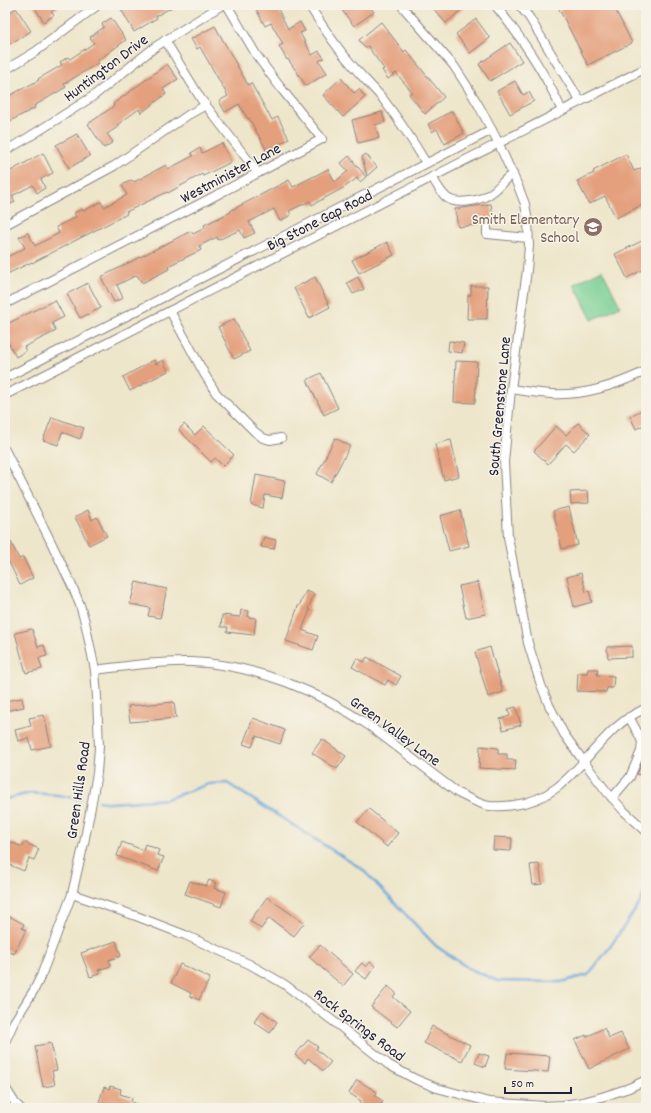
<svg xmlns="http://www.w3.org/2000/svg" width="651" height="1113" font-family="Dekko,sans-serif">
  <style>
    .green { fill: #79d095; stroke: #4e7968 }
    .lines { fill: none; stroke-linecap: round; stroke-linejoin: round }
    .stream { stroke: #6aa6db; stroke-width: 2.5 }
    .building { fill: #e49f7b }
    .minor-casing { stroke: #888482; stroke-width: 10 }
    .minor { stroke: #fff; stroke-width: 8 }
    .labels { text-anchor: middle; stroke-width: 3; stroke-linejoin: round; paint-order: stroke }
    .street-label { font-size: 16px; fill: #22223b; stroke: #f7f3e8 }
    .education-label { font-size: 16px; fill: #785e54; stroke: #f7f3e8; text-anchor: end }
  </style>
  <rect width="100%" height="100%" fill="#f7f3e8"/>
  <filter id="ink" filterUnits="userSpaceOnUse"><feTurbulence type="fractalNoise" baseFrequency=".025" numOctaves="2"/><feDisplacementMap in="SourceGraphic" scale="8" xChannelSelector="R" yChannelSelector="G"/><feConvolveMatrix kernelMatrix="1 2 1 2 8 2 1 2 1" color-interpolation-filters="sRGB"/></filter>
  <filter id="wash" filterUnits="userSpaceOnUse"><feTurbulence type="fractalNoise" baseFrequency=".012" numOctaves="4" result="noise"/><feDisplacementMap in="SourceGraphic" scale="16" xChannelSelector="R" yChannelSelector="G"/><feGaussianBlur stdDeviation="0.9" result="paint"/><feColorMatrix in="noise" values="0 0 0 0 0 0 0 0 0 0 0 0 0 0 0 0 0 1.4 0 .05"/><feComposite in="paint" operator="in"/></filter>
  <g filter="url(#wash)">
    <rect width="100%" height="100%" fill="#eee6ca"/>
    <polygon class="green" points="602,270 620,306 592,320 574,284"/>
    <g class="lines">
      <g class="stream">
        <polyline points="5,798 6,799 31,793 57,795 81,799"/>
        <polyline points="99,801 110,803 166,799 209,784 227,783 362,869 436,946 468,968 498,981 561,982 588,975 610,947 640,903 646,888"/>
      </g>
    </g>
    <g id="blocks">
      <g class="building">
        <polygon points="33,5 61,5 51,12 54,15 44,22"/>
        <polygon points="128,5 129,5 132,9 140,5 176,5 156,16 157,18 134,32 121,9"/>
        <polygon points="254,5 276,5 288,29 300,22 305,31 300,33 312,55 319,51 324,58 319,61 327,73 306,86 288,59 287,60 279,46 283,44 271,23 265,26"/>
        <polygon points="338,5 369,5 374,12 354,26"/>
        <polygon points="430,5 467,5 446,23"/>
        <polygon points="557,5 613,5 632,43 588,65"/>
        <polygon points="16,8 31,31 5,47 5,16"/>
        <polygon points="111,18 126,40 97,61 98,63 64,84 66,87 34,106 35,108 8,122 5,116 5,98 39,80 38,79 62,65 60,62 68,57 70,59 94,43 90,37 104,27 102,24"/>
        <polygon points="476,19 490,38 470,53 456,34"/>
        <polygon points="381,22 404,52 406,50 444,97 425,114 409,94 412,92 396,73 388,79 382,70 384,69 371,51 372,51 368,46 365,48 359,40"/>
        <polygon points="215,26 248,85 251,83 272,120 278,117 289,139 267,151 249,118 248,119 239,104 225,112 219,101 228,96 200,47 197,49 191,39"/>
        <polygon points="510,43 522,61 490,81 479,64"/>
        <polygon points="167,64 178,79 163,89 166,94 141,113 139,109 117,125 118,127 107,134 113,142 104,148 88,124 114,106 113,104"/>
        <polygon points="341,78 354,93 359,89 365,97 343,117 323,95"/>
        <polygon points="515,81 523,95 529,92 534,101 510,114 497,91"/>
        <polygon points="452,111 464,133 445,144 437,129 432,132 428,124"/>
        <polygon points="382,112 385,122 375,125 379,138 358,143 352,120"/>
        <polygon points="77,134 90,156 69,168 56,145"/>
        <polygon points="222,143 231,162 203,176 202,174 168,193 167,192 126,212 127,214 90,233 32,263 32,262 5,275 5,258 25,248 19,237 28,233 35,246 59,233 56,227 76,217 74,213 82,209 83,211 101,202 104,207 127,195 122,185 132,180 134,182 166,165 168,169 193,156 191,153 200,148 202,153"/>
        <polygon points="43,153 53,173 41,179 45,188 37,193 33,185 12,196 15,202 5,207 5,174"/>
        <polygon points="366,154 377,167 367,176 362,157"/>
        <polygon points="626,154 634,171 646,166 646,203 616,218 605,196 589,204 577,181 594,173 593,171"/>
        <polygon points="349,156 366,177 360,182 357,178 345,187 312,205 310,201 289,211 291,215 280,221 274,209 249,222 255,233 244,238 240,230 218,240 217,237 199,246 201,250 168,266 169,269 142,283 137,275 117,285 123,298 114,302 101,277 191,231 193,234 205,228 204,225 231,212 230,211 289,180 293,187 328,169 335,182 348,171 341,163"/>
        <polygon points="491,204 494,222 492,223 489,220 484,220 482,224 458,227 455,209"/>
        <polygon points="646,239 646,268 627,278 615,254"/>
        <polygon points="387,242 394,255 359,273 352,260"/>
        <polygon points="315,277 330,307 309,318 294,288"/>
        <polygon points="358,277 364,289 353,294 347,283"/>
        <polygon points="88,283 101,308 80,318 67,294"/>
        <polygon points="471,286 488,286 487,319 467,319 468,295 471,295"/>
        <polygon points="55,300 64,317 52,323 56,331 24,347 26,351 16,357 5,336 5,325"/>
        <polygon points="234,319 250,351 234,359 218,327"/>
        <polygon points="449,341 464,343 462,353 448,351"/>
        <polygon points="154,360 156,364 163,360 168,371 130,391 123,377"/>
        <polygon points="456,361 477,362 475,403 454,402"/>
        <polygon points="321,373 338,408 324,415 307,380"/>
        <polygon points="646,408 646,424 636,429 630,416"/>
        <polygon points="52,417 84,428 80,439 62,432 58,445 43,440"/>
        <polygon points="578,423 590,434 574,451 566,444 548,464 534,451 556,426 566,435"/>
        <polygon points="184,424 195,435 204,426 234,455 223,466 215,458 211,462 179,430"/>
        <polygon points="335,438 350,446 331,482 317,474"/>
        <polygon points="451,440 459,476 444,480 435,444"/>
        <polygon points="256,475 285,481 282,498 265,495 263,508 251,505"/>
        <polygon points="588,491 589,503 571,504 570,492"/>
        <polygon points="569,507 578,545 562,549 553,511"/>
        <polygon points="88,510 92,520 97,517 107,536 89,545 75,517"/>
        <polygon points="460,510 469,546 449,551 440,516"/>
        <polygon points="264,537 276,540 274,549 261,547"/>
        <polygon points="11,542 19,559 23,557 33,578 20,585 5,554 5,545"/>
        <polygon points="581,573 586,592 589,591 592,602 574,607 567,577"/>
        <polygon points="136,582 167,589 160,618 148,616 150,608 130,604"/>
        <polygon points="478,582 485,614 466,618 459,586"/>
        <polygon points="306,591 314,594 308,609 310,610 302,630 318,636 313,650 286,641 298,606 299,606"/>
        <polygon points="241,610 249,611 248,617 256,618 254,635 227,632 228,627 221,627 222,615 240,617"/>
        <polygon points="32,629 38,647 44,645 47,656 39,658 42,669 26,673 15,633"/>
        <polygon points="632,646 632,657 608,658 607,647"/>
        <polygon points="490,647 503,692 488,697 475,652"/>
        <polygon points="367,657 401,676 396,685 388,680 385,685 352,667 357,658 364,662"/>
        <polygon points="588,669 598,669 597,675 614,676 613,688 607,688 606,692 577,691 578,673 587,673"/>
        <polygon points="22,698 24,707 5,711 5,701"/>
        <polygon points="174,702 176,718 130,722 128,706"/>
        <polygon points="516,707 521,725 503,730 500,719 510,716 508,709"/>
        <polygon points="44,715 51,746 32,750 29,738 18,741 15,730 31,726 29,718"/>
        <polygon points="253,718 285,730 280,744 256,736 252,747 243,744"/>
        <polygon points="322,739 346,756 337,769 312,753"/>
        <polygon points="480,746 498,748 498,754 507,754 507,760 516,760 515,770 479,768"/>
        <polygon points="646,753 646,777 637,774"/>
        <polygon points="369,809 398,833 387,847 357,822"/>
        <polygon points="494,837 512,838 511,851 493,850"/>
        <polygon points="11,842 22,847 24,842 39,849 34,860 29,858 24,871 5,863 5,856"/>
        <polygon points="122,842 143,850 145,844 159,850 157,855 164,857 158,871 117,856"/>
        <polygon points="539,864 542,884 533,885 530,865"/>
        <polygon points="209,880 216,883 214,888 226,892 221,907 185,894 190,881 206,886"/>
        <polygon points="267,897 304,923 294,936 269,918 261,929 250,921"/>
        <polygon points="5,914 24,924 22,928 26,930 14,954 5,950"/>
        <polygon points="116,941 121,956 109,960 111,966 98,970 100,974 90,977 81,953"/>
        <polygon points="320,945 353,974 343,986 309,957"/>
        <polygon points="370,962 375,966 366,979 355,971 362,963 366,967"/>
        <polygon points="180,964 210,978 199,1000 190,996 191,993 171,983"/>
        <polygon points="388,986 396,993 393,997 410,1011 397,1027 371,1007"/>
        <polygon points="262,1011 277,1022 270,1033 254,1022"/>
        <polygon points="432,1026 470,1045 462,1061 424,1043"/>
        <polygon points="604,1028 609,1038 621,1033 629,1049 589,1069 575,1040 586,1035 586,1037"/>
        <polygon points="308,1040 318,1047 316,1049 331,1062 323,1071 308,1058 305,1063 295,1055"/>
        <polygon points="51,1043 57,1070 52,1071 55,1085 43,1087 35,1046"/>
        <polygon points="479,1053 489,1056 485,1067 475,1063"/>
        <polygon points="507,1053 550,1056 548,1072 505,1069"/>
        <polygon points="357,1080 377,1092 375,1096 383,1101 379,1108 374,1108 369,1105 367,1108 364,1108 359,1105 361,1101 349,1093"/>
        <polygon points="110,1086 121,1089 120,1094 132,1098 131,1102 145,1107 145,1108 106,1108 98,1105 104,1087 109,1089"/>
      </g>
    </g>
  </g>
  <g filter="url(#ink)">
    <use href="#blocks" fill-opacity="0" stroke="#888482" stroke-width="1"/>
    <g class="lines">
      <defs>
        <g id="minor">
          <path d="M309 5C321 24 333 43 348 60 359 74 372 86 383 99 399 120 413 141 426 163"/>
          <polyline points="401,5 454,66 467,86 479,106 496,138 518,186 525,204 528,222 529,246 527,270 511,389 504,462 508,537 528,643 541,685 549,705 564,734 584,762 607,792 624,811 646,831"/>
          <path d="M495 5C521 37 545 72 562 111"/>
          <polyline points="519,5 529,17 580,101"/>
          <polyline points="165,40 201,99 258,173"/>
          <polyline points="5,70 35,52 98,5"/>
          <polyline points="5,151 29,137 92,97 155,47 222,5"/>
          <path d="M432 177C443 195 446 205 470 201 480 200 487 197 495 190 501 185 505 178 513 174"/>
          <polyline points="5,225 114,166 188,115 206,105"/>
          <polyline points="487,225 487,234 528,238"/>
          <polyline points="5,304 209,199 322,139 280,87 257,56 227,5"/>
          <polyline points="170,311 205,375 216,393 255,432 263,438 270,440 281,438"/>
          <polyline points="5,378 492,130"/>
          <path d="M511 389C524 391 538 393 551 394 585 396 616 385 646 371"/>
          <polyline points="5,395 646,68"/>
          <polyline points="5,450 50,540 73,588 80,605 85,622 95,670 97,697 99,747 97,773 91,807 84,843 72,894 41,976 34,990 14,1022 5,1042"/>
          <path d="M95 670C127 666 159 661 192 662 256 665 319 691 371 727L458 793C468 798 478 804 489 806 497 807 506 806 514 805 560 799 577 766 607 736 618 724 631 715 646 708"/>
          <polyline points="612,798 630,777 641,751 642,742 639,735 629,717"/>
          <polyline points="72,894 136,916 185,935 249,964 284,984 337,1024 389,1065 415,1079 437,1088 489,1102 544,1106 563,1105 583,1102 605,1096 629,1088 646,1080"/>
          <polyline points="5,1087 15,1103 20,1108"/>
        </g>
      </defs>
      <use href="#minor" class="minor-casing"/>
      <use href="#minor" class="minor"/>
    </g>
  </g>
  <defs>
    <symbol id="school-disc" viewBox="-11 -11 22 22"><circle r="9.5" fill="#8d6e63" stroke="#f7f3e8"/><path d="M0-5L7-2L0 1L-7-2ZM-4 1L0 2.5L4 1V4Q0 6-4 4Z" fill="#fff"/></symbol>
  </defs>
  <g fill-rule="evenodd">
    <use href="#school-disc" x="582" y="216" width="22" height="22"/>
  </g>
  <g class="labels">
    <g class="street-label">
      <text transform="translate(105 67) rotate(-37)" y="6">Huntington Drive</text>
      <text transform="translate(230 172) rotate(-28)" y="6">Westminister Lane</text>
      <text transform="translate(319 219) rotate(-27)" y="6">Big Stone Gap Road</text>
      <text transform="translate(498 406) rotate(-85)" y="6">South Greenstone Lane</text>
      <text transform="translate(396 730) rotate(36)" y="6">Green Valley Lane</text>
      <text transform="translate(77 790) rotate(-82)" y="6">Green Hills Road</text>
      <text transform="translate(360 1024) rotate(37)" y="6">Rock Springs Road</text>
    </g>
    <g class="education-label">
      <text x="579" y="224">Smith Elementary<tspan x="579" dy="18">School</tspan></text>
    </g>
  </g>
  <rect width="651" height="1113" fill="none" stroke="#f7f3e8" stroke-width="20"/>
  <path d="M505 1087v6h66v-6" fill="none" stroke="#22223b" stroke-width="2"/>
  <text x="511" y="1087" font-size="12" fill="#22223b" stroke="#f7f3e8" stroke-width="3" paint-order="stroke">50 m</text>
</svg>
